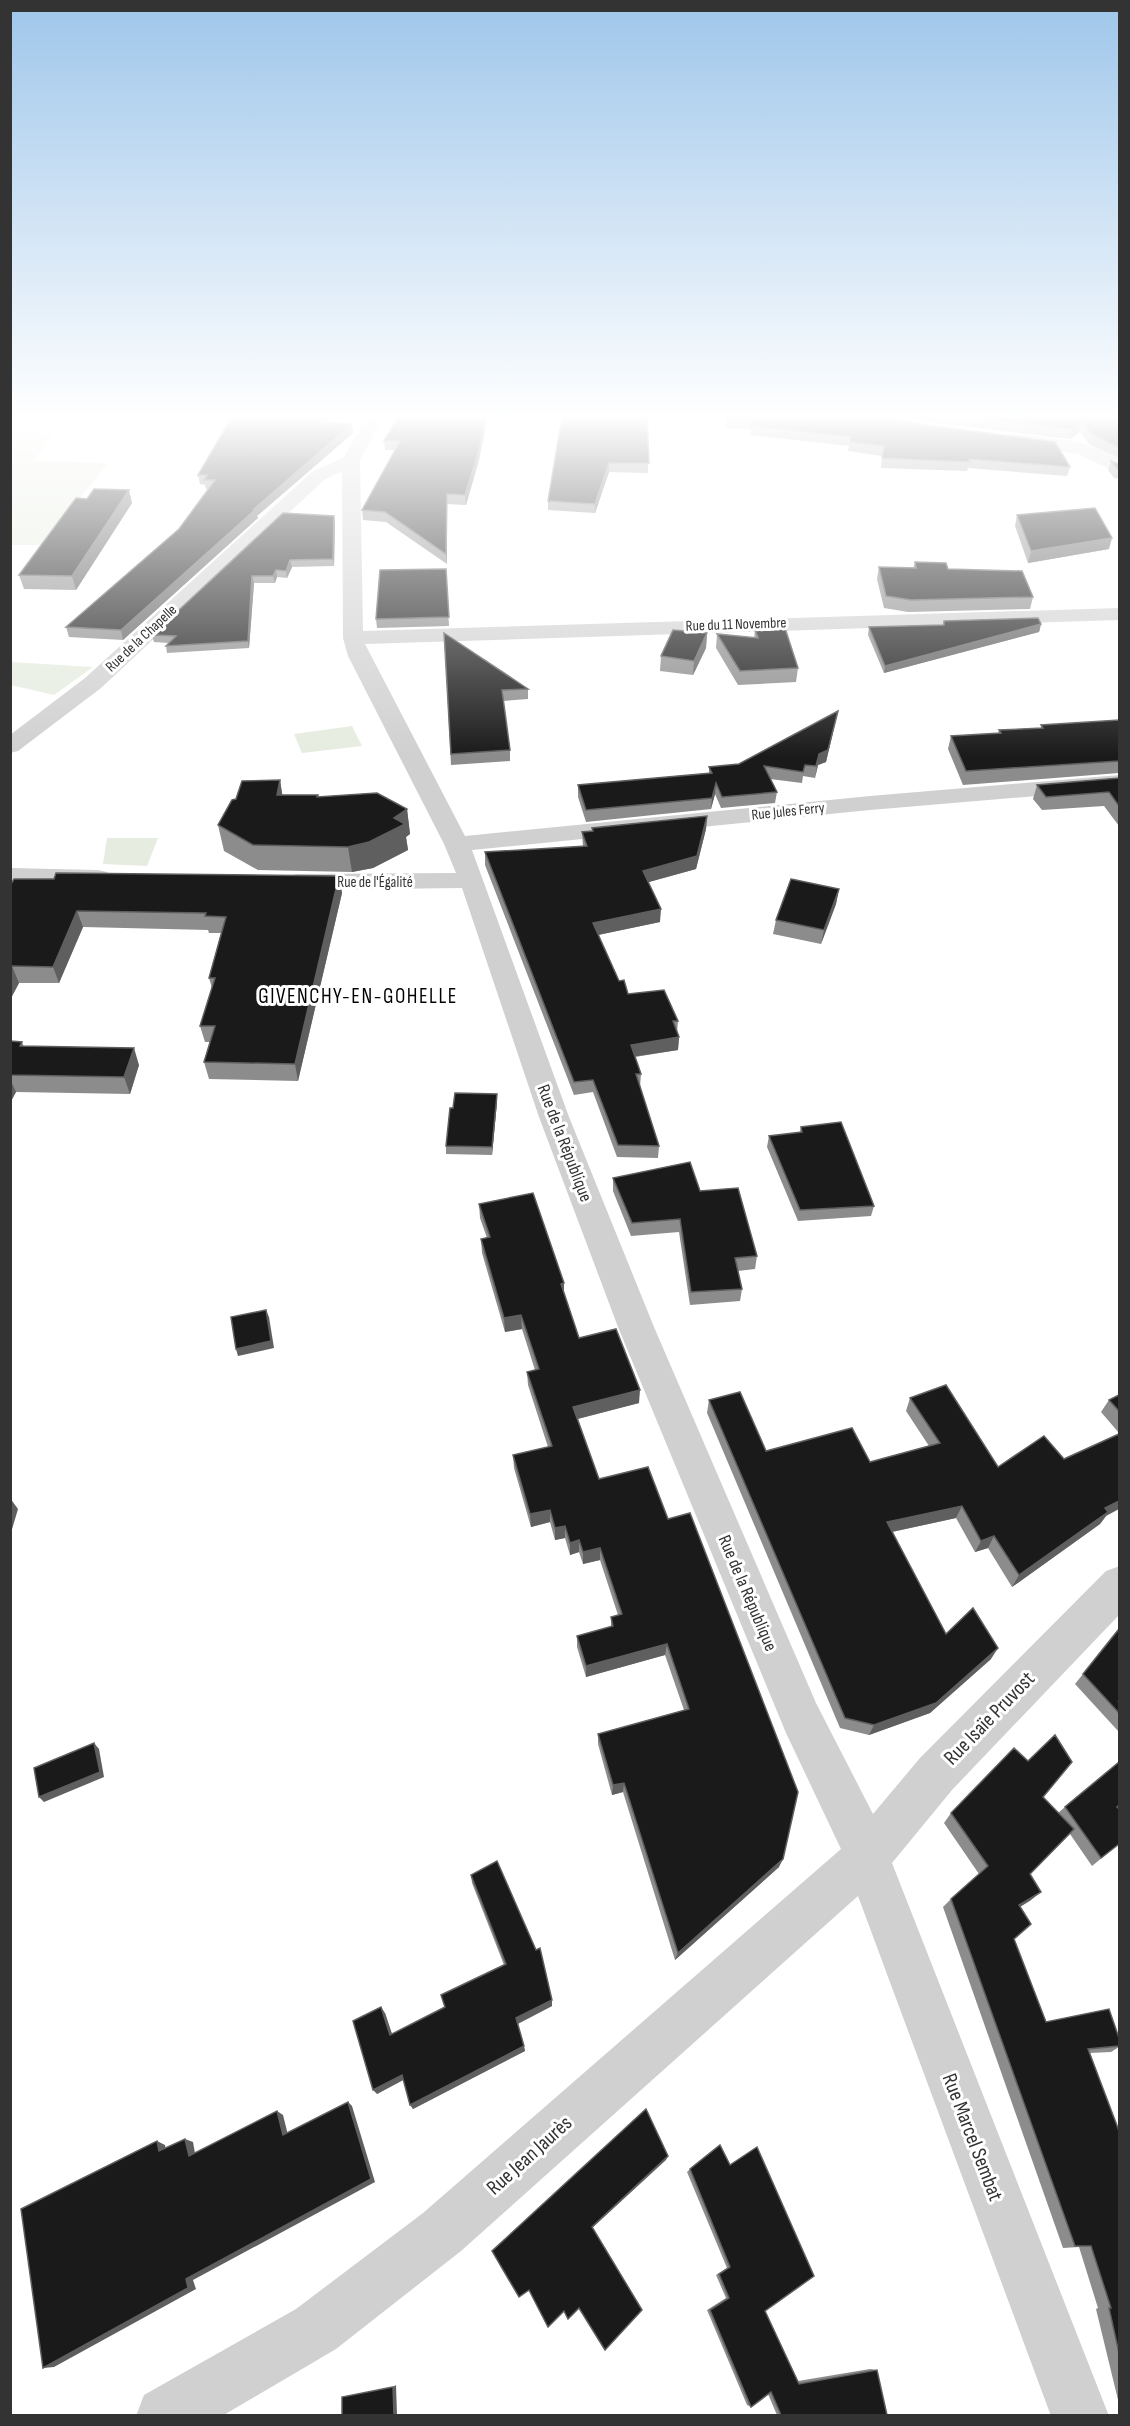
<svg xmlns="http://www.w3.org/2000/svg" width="1130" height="2426" font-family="'Sofia Sans Condensed',sans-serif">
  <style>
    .green { fill: #e6ecdf }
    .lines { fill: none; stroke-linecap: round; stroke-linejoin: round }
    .minor { fill: #d0d0d0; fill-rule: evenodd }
    .wall { fill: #8c8c8c }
    .shaded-wall { fill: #5f5f5f }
    .building { fill: #1a1a1a; stroke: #5f5f5f; stroke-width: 1.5 }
    .labels { text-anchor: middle; stroke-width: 6; stroke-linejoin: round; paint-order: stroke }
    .far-street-label { font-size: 15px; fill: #333; stroke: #fff }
    .street-label { font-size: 18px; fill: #333; stroke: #fff }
    .quarter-label { font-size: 21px; letter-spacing: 1.5px; fill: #000; stroke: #fff }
    .near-street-label { font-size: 21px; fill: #333; stroke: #fff }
  </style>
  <rect width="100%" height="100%" fill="#fff"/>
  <g class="green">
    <polygon points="11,432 53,434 34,461 108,463 42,545 11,545"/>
    <polygon points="11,662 93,667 54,695 11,685"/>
    <polygon points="352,726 362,746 302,753 294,734"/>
    <polygon points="107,838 158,838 147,866 103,864"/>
  </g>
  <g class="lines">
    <g class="minor">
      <polygon points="367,417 383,417 360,460 363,631 1120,608 1120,620 365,644 465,836 870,796 1120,775 1120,789 870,810 472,850 569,1117 654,1327 816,1703 873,1814 920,1758 1106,1571 1120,1566 1120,1614 952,1790 892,1863 1109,2416 1051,2416 858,1896 461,2251 336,2349 222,2416 136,2416 144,2395 296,2309 423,2213 841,1849 786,1733 618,1327 539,1117 462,888 297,890 288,888 284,882 288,876 297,874 456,873 444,844 348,656 343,638 342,471 324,480 101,688 18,751 10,753 10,735 85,678 312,472 344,457"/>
      <path d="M1014 434C1048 438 1091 439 1120 460V474L1078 454 1008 443 1006 439 1008 435Z"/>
      <polygon points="10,868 98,870 107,872 111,878 107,884 98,886 10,884"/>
    </g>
  </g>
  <g class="wall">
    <polygon points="232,417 332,417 328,423 352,424 353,433 257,516 258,518 123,640 69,637 66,627 179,529 208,489 206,489 205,485 200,484 198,475"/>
    <polygon points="398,417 479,460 466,505 447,504 447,564 386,522 363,520 362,510 395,450 385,450 384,441"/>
    <polygon points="539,417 669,417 668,420 647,419 648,473 609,472 595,513 548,510 548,501 562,418"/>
    <polygon points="727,417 1119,417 1119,458 1089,444 1080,432 1070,439 889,417 1070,467 1067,476 968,468 967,471 881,468 882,456 848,451 849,446 750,435 751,429 726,428"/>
    <polygon points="1111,461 1119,464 1119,479 1114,478 1108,470"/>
    <polygon points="132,503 76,590 24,589 19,575"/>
    <polygon points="1017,515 1109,549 1028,563 1015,526"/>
    <polygon points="335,523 334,566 292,567 287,578 277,577 275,583 254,583 249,648 167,653 166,646 169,643 154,642 152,635"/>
    <polygon points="915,562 1033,597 1030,609 908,612 884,608 877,579 879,567 913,568"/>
    <polygon points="446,569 449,626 377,628 376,619"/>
    <polygon points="944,621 1041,624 1039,632 884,673 868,635 869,627 943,625"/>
    <polygon points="755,630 798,668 796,682 738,685 716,648 717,634 754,638"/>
    <polygon points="444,633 528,689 528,699 503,701 510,750 510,761 451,765"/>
    <polygon points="707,633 706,648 693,675 660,671 661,656"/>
    <polygon points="838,711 826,762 818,765 815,778 803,776 802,783 770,779 777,792 775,803 721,808 715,794 711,809 586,822 578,797 578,785 709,773 709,767 739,764"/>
    <polygon points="1119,720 1119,773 963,785 948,749 951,736 998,734 999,730 1041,728 1041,725"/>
    <polygon points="1119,778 1119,826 1104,806 1042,810 1033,799 1037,785"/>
    <polygon points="280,780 282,795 318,795 319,797 407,809 410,834 406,837 408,850 373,868 352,872 258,870 224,851 218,825 236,799"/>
    <polygon points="707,816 706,829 696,869 648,882 660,922 598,935 619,981 628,994 678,1021 677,1032 679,1037 678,1050 635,1057 641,1074 640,1087 659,1146 658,1158 617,1157 593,1092 574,1095 485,865 485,852 583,847 582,832 592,831 592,828"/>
    <polygon points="339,876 342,893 298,1081 209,1079 204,1062 210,1042 205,1042 200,1026 212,988 209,978 221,933 209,933 208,930 83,927 59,983 19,983 10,1000 10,886 54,879"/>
    <polygon points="839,889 836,904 821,944 773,934 776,920"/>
    <polygon points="10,1041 22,1042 24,1047 139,1065 130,1094 16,1092 10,1103"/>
    <polygon points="497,1102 492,1155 446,1154 446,1146"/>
    <polygon points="801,1127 874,1206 871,1216 798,1221 767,1147 769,1136 800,1132"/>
    <polygon points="613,1178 700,1191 757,1256 755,1269 738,1271 742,1289 740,1301 690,1305 679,1232 631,1236 613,1191"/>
    <polygon points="479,1204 564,1294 579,1338 639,1403 578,1419 599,1479 779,1867 675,1960 623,1792 612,1795 598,1744 598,1734 684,1710 665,1655 586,1677 577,1647 577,1636 611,1627 611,1617 618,1615 600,1560 583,1564 579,1552 570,1555 565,1538 555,1540 550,1522 531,1527 514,1468 513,1455 548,1447 528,1385 527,1372 535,1370 522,1329 505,1332 482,1253 481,1239 487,1238 480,1218"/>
    <polygon points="1119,1395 1119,1433 1101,1412 1109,1400"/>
    <polygon points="910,1398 998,1467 1106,1516 1100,1524 1012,1587 988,1548 975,1552 956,1518 892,1532 946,1634 991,1659 930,1713 869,1735 840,1728 707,1413 709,1400 766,1451 870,1462 929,1446 906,1411"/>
    <polygon points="1119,1629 1119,1732 1075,1684"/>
    <polygon points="1043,1797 1058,1813 1065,1807 1117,1807 1119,1844 1092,1866 1070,1834 1030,1874 1031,1900 1020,1907 1014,1939 1046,2022 1119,2038 1119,2047 1111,2052 1090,2053 1119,2131 1119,2404 1096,2309 1098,2308 1079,2247 1063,2248 943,1907 951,1899 979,1874 944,1823 951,1813"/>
    <polygon points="471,1875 552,2006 518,2024 525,2051 413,2109 403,2080 377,2094 385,2013 392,2034 445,2007 504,1965 472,1883"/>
    <polygon points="690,2169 765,2311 798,2381 870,2369 877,2370 887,2415 777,2415 768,2394 751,2407 747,2405 707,2310 726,2298 716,2275 727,2268 687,2172"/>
  </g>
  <g class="shaded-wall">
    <polygon points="324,417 332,417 322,431 321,422"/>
    <polygon points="486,417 488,417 479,460 466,505 465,495"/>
    <polygon points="1083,423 1080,432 1070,439 1072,429"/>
    <polygon points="352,424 353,433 257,516 258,518 123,640 121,630 254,509"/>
    <polygon points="609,463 609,472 595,513 595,504"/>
    <polygon points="129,490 132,503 76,590 72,576"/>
    <polygon points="447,494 447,564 446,554"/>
    <polygon points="334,516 335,523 334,566 333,559"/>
    <polygon points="1112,538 1109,549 1028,563 1031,551"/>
    <polygon points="290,560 292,567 287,578 286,571"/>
    <polygon points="276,570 277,577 275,583 273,576"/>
    <polygon points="252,576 254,583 249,648 248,641"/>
    <polygon points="1041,624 1039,632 884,673 885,666"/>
    <polygon points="707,633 706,648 693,675 694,661"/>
    <polygon points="838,711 826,762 818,765 815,778 819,754"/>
    <polygon points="280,780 284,805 277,795"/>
    <polygon points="716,783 715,794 711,809 712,798"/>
    <polygon points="407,809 410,834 406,837 408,850 373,868 352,872 348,847 394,818"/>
    <polygon points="707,816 706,829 696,869 642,884 643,871"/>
    <polygon points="339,876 342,893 298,1081 295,1064"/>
    <polygon points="839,889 836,904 821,944 824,930"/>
    <polygon points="661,909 660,922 593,936 593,923"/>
    <polygon points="77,911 83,927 59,983 53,967"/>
    <polygon points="12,966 19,983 10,1000 10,969"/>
    <polygon points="679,1037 678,1050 631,1057 631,1045"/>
    <polygon points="134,1048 139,1065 130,1094 124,1077"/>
    <polygon points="10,1079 16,1092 10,1103"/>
    <polygon points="497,1094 497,1102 492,1155 492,1147"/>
    <polygon points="564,1283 564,1297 561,1284"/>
    <polygon points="266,1310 269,1317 274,1348 238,1356 236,1349"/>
    <polygon points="521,1315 522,1329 505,1332 504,1318"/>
    <polygon points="640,1390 639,1403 573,1420 573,1407"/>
    <polygon points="10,1498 18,1509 10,1536"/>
    <polygon points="1119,1501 1119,1509 1106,1516 1100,1524 1012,1587 1019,1575 1105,1508"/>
    <polygon points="962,1506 956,1518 882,1534 887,1522"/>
    <polygon points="550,1510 550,1522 531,1527 530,1514"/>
    <polygon points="565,1526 565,1538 555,1540 555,1528"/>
    <polygon points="994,1536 988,1548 975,1552 981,1541"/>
    <polygon points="579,1540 579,1552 570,1555 570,1543"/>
    <polygon points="600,1548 600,1560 583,1564 583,1552"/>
    <polygon points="667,1644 665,1655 586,1677 586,1666"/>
    <polygon points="998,1648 991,1659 930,1713 869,1735 874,1725"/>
    <polygon points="94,1743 99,1749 104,1777 44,1802 39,1797"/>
    <polygon points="624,1783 623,1792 612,1795 613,1785"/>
    <polygon points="783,1859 779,1867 675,1960 678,1953"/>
    <polygon points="1041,1892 1031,1900 1010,1913 1019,1905"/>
    <polygon points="552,2000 552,2006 517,2024 516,2018"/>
    <polygon points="381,2007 385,2013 394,2040 390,2035"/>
    <polygon points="524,2046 525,2051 413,2109 410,2105"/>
    <polygon points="402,2075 405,2079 377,2094 373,2090"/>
    <polygon points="348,2102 352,2106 375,2182 193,2280 196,2289 54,2367 43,2368 186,2279"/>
    <polygon points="277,2111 283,2115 289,2139 283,2135"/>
    <polygon points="185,2139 193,2142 196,2159 189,2156"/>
    <polygon points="157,2141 165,2145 167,2155 159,2151"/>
    <polygon points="668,2156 666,2160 591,2229 592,2227"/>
    <polygon points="396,2385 397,2415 394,2415 393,2387"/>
  </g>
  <g class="building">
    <polygon points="232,417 324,417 321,422 352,424 254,509 256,509 121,630 66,627 179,529 215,480 204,480 207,475 198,475"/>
    <polygon points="398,417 486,417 479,451 465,495 447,494 446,554 385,512 362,510 400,441 384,441"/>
    <polygon points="562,417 647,417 649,463 609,463 595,504 548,501"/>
    <polygon points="727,417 888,417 926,425 1055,442 1070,467 969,459 969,462 882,458 884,446 850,442 851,437 751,426 752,420 727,419"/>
    <polygon points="966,417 1119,417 1119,448 1091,434 1083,423 1072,429"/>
    <polygon points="1111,461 1119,464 1119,469 1117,469"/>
    <polygon points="94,489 129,490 72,576 19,575 76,498 87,499"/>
    <polygon points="1095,508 1112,538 1031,551 1017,515"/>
    <polygon points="283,513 334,516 333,559 290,560 286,571 276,570 273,576 252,576 248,641 166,646 176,636 152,635"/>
    <polygon points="915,562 946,563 948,569 1022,571 1033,597 911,600 886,596 879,567 916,568"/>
    <polygon points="446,569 449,617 376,619 380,570"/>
    <polygon points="1038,618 1041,624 885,666 869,627 944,625 944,621"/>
    <polygon points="785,628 798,668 740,671 717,634 758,638 755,630"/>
    <polygon points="673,630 707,633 694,661 661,656"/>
    <polygon points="444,633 528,689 502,690 510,750 451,754"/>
    <polygon points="838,711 828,750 819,754 816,766 805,765 803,772 764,766 777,792 722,797 716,783 712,798 586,810 578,785 712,773 709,767 739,764"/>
    <polygon points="1119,720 1119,761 966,771 951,736 1001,733 999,730 1043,728 1041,725"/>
    <polygon points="1119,778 1119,806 1109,792 1046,797 1037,785"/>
    <polygon points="280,780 277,795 318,795 317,797 377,793 407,809 394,818 405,824 369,842 348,847 253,845 218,825 232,800 236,799 242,781"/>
    <polygon points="707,816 697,856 643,871 661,909 593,923 619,981 624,980 628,994 664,990 678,1021 673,1021 679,1037 631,1045 641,1074 636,1074 659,1146 618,1145 593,1080 574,1082 485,852 587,846 582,832 593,831 592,828"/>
    <polygon points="56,873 339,876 295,1064 204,1062 215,1026 200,1026 215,978 209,978 226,917 205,916 206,913 77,911 53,967 12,966 10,969 10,886 14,879 54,879"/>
    <polygon points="791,879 839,889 824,930 776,920"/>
    <polygon points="10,1041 22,1042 20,1046 134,1048 124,1077 10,1075"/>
    <polygon points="455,1093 497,1094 492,1147 446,1146 450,1108 453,1108"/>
    <polygon points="841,1122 874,1206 800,1210 769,1136 802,1132 801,1127"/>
    <polygon points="690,1162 700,1191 738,1188 757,1256 735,1258 742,1289 691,1292 680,1219 632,1223 613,1178"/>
    <polygon points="533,1193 564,1283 561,1284 579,1338 616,1329 640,1390 573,1407 599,1479 648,1467 668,1519 690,1513 798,1792 783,1859 678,1953 624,1783 613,1785 598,1734 689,1709 667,1644 586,1666 577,1636 613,1626 611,1617 622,1614 600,1548 583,1552 579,1540 570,1543 565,1526 555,1528 550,1510 530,1514 513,1455 552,1446 527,1372 539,1369 521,1315 504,1318 481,1239 490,1237 479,1204"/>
    <polygon points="266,1310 271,1341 236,1349 231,1317"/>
    <polygon points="946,1385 998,1467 1044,1436 1064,1459 1119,1434 1119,1501 1105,1508 1108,1512 1019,1575 994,1536 981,1541 962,1506 887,1522 946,1634 973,1608 998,1648 936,1703 874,1725 845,1718 709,1400 740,1392 766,1451 852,1428 870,1462 940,1443 910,1398"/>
    <polygon points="1119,1395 1119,1411 1109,1400"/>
    <polygon points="1119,1629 1119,1700 1118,1702 1119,1701 1119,1713 1083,1674"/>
    <polygon points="1055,1735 1072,1762 1043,1797 1074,1829 1030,1874 1041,1892 1019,1905 1031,1924 1014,1939 1046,2022 1109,2009 1119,2038 1119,2046 1088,2049 1119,2131 1119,2353 1109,2308 1111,2308 1091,2246 1075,2246 951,1899 988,1866 951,1813 1014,1748 1028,1761"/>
    <polygon points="94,1743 100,1772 39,1797 34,1768"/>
    <polygon points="1119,1762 1119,1805 1117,1807 1119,1809 1119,1844 1101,1858 1065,1807"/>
    <polygon points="497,1861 536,1950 540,1948 552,2000 516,2018 524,2046 410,2105 402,2075 373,2090 353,2021 381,2007 390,2035 445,2007 441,1995 506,1964 471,1875"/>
    <polygon points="348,2102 371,2179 186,2279 188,2288 43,2368 21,2209 157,2141 159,2151 185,2139 189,2156 277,2111 283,2135"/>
    <polygon points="646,2109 668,2156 592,2227 642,2310 605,2350 579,2308 568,2319 564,2311 548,2327 529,2290 519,2297 492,2251"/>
    <polygon points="720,2145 730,2165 757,2147 814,2276 765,2311 799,2384 877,2370 887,2415 781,2415 771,2392 751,2407 710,2310 729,2298 719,2274 730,2267 690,2169"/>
    <polygon points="393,2387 394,2415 342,2415 342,2397"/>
  </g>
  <linearGradient id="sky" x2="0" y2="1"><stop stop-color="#9ec6ea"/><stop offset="0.55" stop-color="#fff"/><stop offset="1" stop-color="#fff" stop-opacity="0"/></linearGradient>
  <rect width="1130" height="757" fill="url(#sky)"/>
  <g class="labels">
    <g class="far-street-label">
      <text transform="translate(736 624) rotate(-2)" y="5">Rue du 11 Novembre</text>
      <text transform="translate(141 638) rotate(-43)" y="5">Rue de la Chapelle</text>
      <text transform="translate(788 811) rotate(-6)" y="5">Rue Jules Ferry</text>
      <text x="375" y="887">Rue de l'Égalité</text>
    </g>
    <g class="street-label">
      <text transform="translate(565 1143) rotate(69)" y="6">Rue de la République</text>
      <text transform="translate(748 1593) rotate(67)" y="6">Rue de la République</text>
    </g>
    <g class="quarter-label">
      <text x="358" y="1003">GIVENCHY-EN-GOHELLE</text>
    </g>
    <g class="near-street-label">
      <text transform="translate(989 1718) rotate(-46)" y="7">Rue Isaïe Pruvost</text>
      <text transform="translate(973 2137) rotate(69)" y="7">Rue Marcel Sembat</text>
      <text transform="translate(529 2155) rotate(-42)" y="7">Rue Jean Jaurès</text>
    </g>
  </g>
  <rect width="1130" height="2426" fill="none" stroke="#333333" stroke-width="24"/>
</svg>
